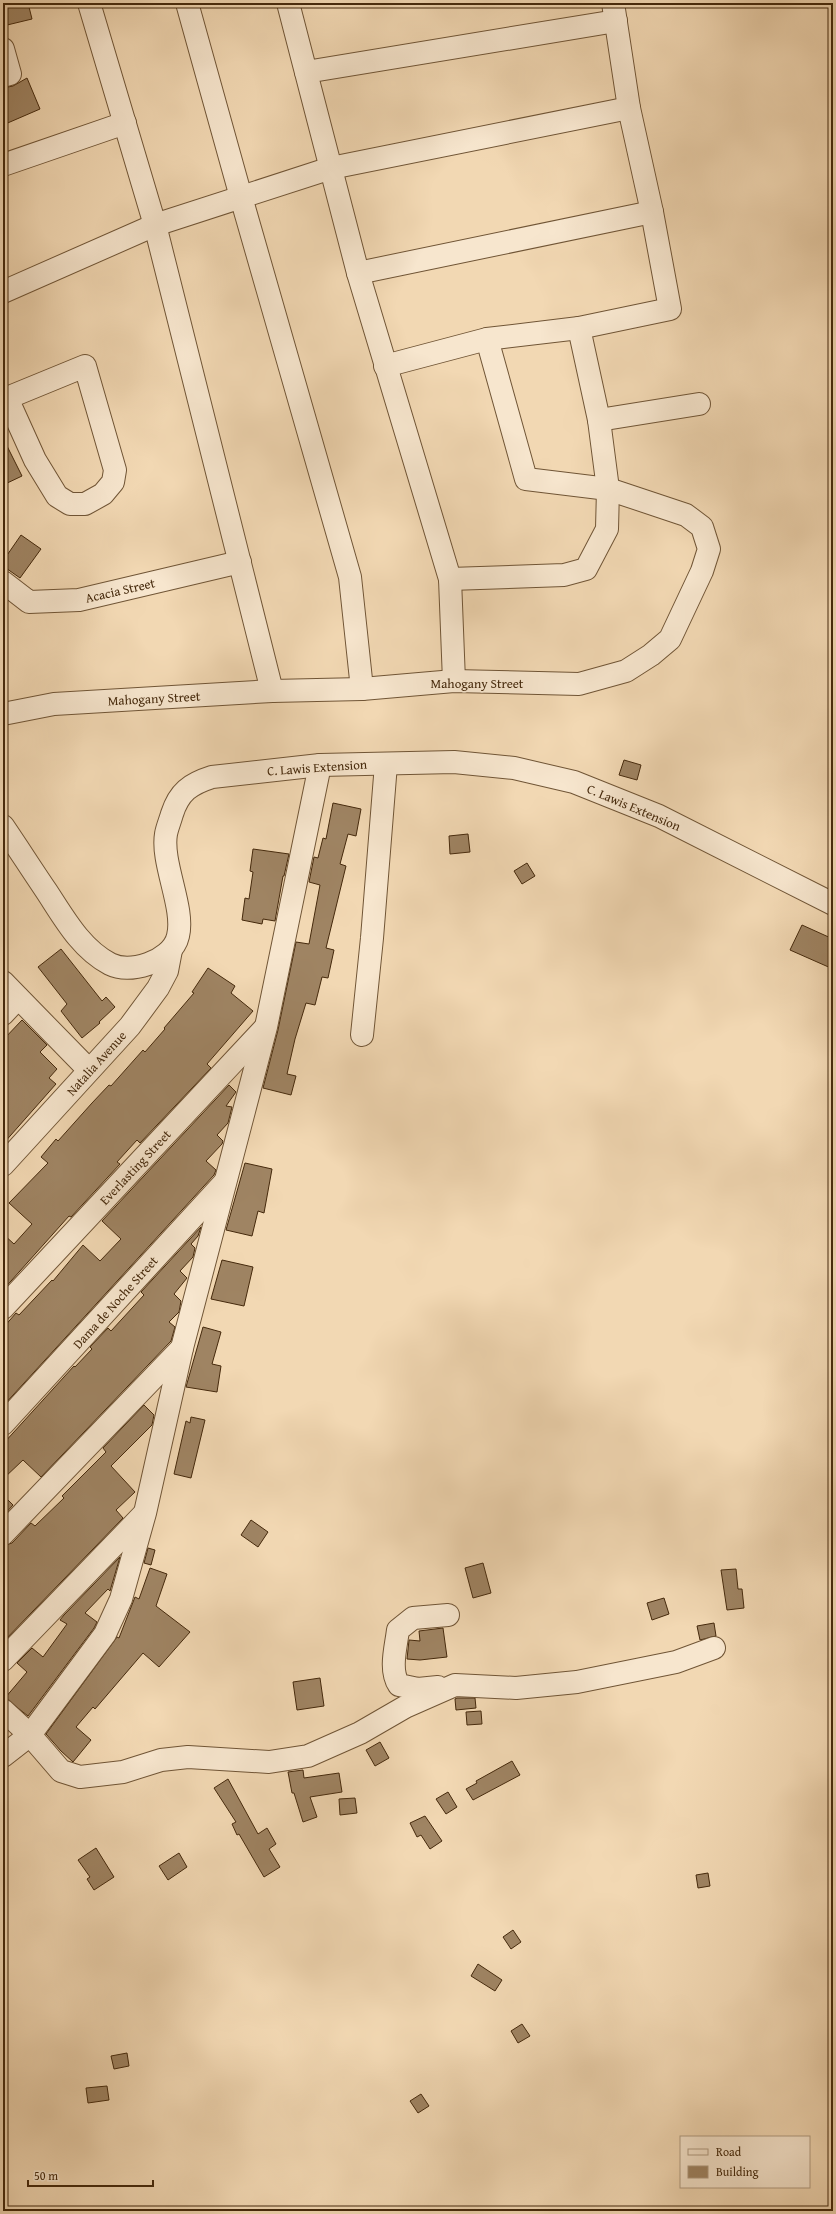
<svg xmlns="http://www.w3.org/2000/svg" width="836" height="2214" font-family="'Gentium Book Plus',serif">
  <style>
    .building { fill: #9f8463; stroke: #45290c }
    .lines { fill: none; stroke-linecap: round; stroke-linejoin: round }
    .minor-casing { stroke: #705536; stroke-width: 24 }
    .minor { stroke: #f7e6ce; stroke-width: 22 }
    .labels { text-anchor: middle; stroke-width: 3; stroke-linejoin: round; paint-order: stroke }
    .street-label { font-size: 13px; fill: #45290c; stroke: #f7e6ce }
  </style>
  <rect width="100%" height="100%" fill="#f2d8b3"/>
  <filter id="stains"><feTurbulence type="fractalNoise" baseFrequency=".005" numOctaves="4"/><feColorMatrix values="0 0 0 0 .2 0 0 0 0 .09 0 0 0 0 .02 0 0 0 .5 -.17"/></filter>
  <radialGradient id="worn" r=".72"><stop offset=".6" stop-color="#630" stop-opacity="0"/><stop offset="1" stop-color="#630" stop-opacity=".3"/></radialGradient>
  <g class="building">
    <polygon points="3,3 28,3 32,19 3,26"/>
    <polygon points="27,78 40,109 3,125 3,88 13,86"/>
    <polygon points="3,438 22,476 3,485"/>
    <polygon points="21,535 41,549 20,578 3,566 3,561"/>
    <polygon points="624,760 641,765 637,780 619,775"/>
    <polygon points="333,803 361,809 356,836 348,834 340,864 346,866 326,948 334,950 328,978 322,977 315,1005 306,1003 295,1039 287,1074 296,1076 291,1095 263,1088 278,1030 296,942 309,944 320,885 309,882 314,857 318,858 323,838 326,839"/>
    <polygon points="468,834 470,852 450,854 449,836"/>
    <polygon points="253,849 289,854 284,876 283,876 275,921 263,919 262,924 242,920 245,898 249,899 253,872 250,871"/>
    <polygon points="527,863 535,876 522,884 514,871"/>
    <polygon points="802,925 833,939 833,969 790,950"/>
    <polygon points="61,949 102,1001 106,997 115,1007 99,1022 100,1023 82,1038 61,1011 67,1004 38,967"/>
    <polygon points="208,968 235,986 231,993 253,1011 207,1064 211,1068 140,1143 137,1140 117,1162 120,1164 71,1217 69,1216 3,1290 3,1234 14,1244 32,1224 9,1203 48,1163 41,1157 56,1139 58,1141 92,1103 109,1085 111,1086 143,1050 145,1052 165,1029 164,1028 194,993 192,992"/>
    <polygon points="22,1020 47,1045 40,1052 57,1069 49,1078 56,1084 3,1144 3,1040"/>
    <polygon points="229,1085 236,1092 226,1106 232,1107 228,1123 217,1135 223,1141 222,1144 206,1161 216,1170 214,1175 3,1406 3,1328 16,1313 19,1315 52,1280 53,1281 83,1245 100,1261 121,1239 102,1221"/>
    <polygon points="245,1163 272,1169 264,1213 258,1211 252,1236 226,1230"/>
    <polygon points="201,1227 198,1236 191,1244 195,1248 193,1257 180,1271 187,1278 174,1294 181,1301 179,1312 169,1322 175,1327 171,1341 41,1477 23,1460 3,1479 3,1444 74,1366 75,1367 92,1349 90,1347 108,1328 111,1331 144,1295 141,1292"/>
    <polygon points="222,1260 253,1267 244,1306 211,1299"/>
    <polygon points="203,1327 221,1332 212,1364 221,1366 217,1392 186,1387"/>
    <polygon points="144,1405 154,1415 152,1425 111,1466 135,1492 116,1510 123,1518 3,1642 3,1546 12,1543 31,1523 35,1526 64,1498 62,1496 106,1452 103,1448"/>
    <polygon points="191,1417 205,1420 191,1478 174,1474 186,1421 190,1423"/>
    <polygon points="3,1495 13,1505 3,1516"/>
    <polygon points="251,1520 268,1532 258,1547 241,1535"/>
    <polygon points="148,1548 155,1550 151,1565 144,1563"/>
    <polygon points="120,1557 110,1591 108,1589 85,1613 97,1622 94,1628 28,1716 5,1698 27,1672 17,1663 32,1648 43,1657 67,1624 60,1620 64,1615"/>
    <polygon points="483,1563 491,1593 473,1598 465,1568"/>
    <polygon points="150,1568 167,1574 156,1606 190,1632 159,1667 143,1653 95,1709 93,1707 76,1727 91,1740 73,1762 61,1751 46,1734 117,1637 119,1638 135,1597 139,1599"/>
    <polygon points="736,1569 738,1589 742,1589 744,1608 727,1610 721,1570"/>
    <polygon points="664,1598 669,1614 652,1620 647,1603"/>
    <polygon points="714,1623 716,1636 700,1640 697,1626"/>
    <polygon points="443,1628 447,1657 420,1660 407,1659 409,1640 420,1641 419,1631"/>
    <polygon points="320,1678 324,1706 297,1710 293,1682"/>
    <polygon points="457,1698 475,1698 476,1708 456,1710 455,1699"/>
    <polygon points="481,1711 482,1724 467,1725 466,1712"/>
    <polygon points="380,1742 389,1758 375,1766 366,1750"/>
    <polygon points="512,1761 520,1775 473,1800 466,1789 477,1783 476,1781"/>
    <polygon points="303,1770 304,1778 339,1773 342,1792 310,1797 317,1817 303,1822 294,1793 292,1793 288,1772"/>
    <polygon points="228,1779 258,1834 267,1828 276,1844 269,1849 280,1867 264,1877 239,1834 237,1835 232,1824 236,1822 214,1788"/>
    <polygon points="448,1792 457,1807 446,1814 436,1799"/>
    <polygon points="355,1798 357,1813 340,1815 339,1799"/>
    <polygon points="425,1816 442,1841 430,1849 421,1835 417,1837 410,1823"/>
    <polygon points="96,1848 114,1877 94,1890 87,1879 90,1877 78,1860"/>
    <polygon points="179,1853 187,1867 168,1880 159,1866"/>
    <polygon points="708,1873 710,1886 698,1888 696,1875"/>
    <polygon points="513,1930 521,1942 511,1949 503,1937"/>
    <polygon points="478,1964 502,1980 495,1991 471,1976"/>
    <polygon points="522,2024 530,2036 518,2043 511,2031"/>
    <polygon points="127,2053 129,2066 114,2069 111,2056"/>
    <polygon points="107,2086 109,2100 88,2103 86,2088"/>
    <polygon points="421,2094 429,2106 418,2113 410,2101"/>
  </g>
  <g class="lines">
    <defs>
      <g id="minor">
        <polyline points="89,3 155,225 272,691"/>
        <polyline points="187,3 241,197 350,577 362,689"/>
        <polyline points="288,3 358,273 450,579 454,681"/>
        <polyline points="3,49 10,74 3,76"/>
        <polyline points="306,72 616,21"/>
        <polyline points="3,165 125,123"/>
        <polyline points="358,273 652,212"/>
        <polyline points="3,292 155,225 331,168 629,108"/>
        <polyline points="385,366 487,339 579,328 670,309 652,212 629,108 613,3"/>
        <polyline points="3,400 7,398 85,366 115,470 113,482 103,494 85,504 70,504 57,496 35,460 7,398"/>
        <polyline points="599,420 699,404"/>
        <polyline points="450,579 564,575 586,569 607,529 608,489 599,420 579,328"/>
        <polyline points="3,582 29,602 79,600 240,562"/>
        <polyline points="3,714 54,704 272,691 362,689 454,681 579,684 626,671 651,655 670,639 702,571 709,549 702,527 686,515 608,489 526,479 487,339"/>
        <path d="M3 826C18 848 32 870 47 892 64 918 81 949 110 964 122 970 136 968 148 964 160 960 175 950 178 936 185 908 161 863 166 834 167 828 170 821 172 814 179 792 190 784 212 777L320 765 454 762 514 768 574 782 659 816 833 904"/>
        <polyline points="3,982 89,1070"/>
        <polyline points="3,1014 18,998"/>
        <polyline points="362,1035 372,938 386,764"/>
        <polyline points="3,1165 130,1026 158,988 167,971 171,950"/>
        <polyline points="3,1308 264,1029"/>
        <polyline points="3,1424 224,1183"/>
        <polyline points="3,1534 182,1348"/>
        <polyline points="3,1660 143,1515"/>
        <path d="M438 1687 418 1689 399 1685C389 1670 396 1647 398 1630L413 1618 448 1615"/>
        <polyline points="3,1710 30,1735 61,1771 80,1777 123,1772 161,1760 188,1757 269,1762 308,1756 360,1733 405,1707 455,1685 516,1688 577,1682 676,1662 714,1648"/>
        <polyline points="3,1756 30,1735 105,1634 121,1599 145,1513 182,1348 266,1027 320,765"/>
      </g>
    </defs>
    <use href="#minor" class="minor-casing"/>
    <use href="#minor" class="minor"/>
  </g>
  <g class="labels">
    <g class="street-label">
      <text transform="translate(120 590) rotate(-13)" y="5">Acacia Street</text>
      <text x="477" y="688">Mahogany Street</text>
      <text transform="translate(154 698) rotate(-3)" y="5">Mahogany Street</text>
      <text transform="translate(317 767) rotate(-4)" y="5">C. Lawis Extension</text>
      <text transform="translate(634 807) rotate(23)" y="5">C. Lawis Extension</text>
      <text transform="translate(96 1063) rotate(-48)" y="5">Natalia Avenue</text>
      <text transform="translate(135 1167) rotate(-47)" y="5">Everlasting Street</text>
      <text transform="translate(115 1302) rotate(-48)" y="5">Dama de Noche Street</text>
    </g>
  </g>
  <rect width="836" height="2214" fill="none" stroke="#f2d8b3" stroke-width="16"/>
  <rect x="4" y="4" width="828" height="2206" fill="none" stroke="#45290c" stroke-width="2"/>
  <rect x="8" y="8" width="820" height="2198" fill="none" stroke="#45290c"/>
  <rect x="680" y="2136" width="130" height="52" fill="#f7e6ce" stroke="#b09a80"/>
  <rect x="688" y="2149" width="20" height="6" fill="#f7e6ce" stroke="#b09a80"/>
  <text x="716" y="2156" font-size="12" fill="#45290c">Road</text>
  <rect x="688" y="2166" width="20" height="12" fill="#9f8463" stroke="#b09a80"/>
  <text x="716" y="2176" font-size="12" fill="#45290c">Building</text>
  <path d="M28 2180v6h125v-6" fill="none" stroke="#45290c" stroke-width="2"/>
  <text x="34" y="2180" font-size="12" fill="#45290c" stroke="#f7e6ce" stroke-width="3" paint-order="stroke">50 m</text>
  <rect width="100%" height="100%" filter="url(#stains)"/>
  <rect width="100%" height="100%" fill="url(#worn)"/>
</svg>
